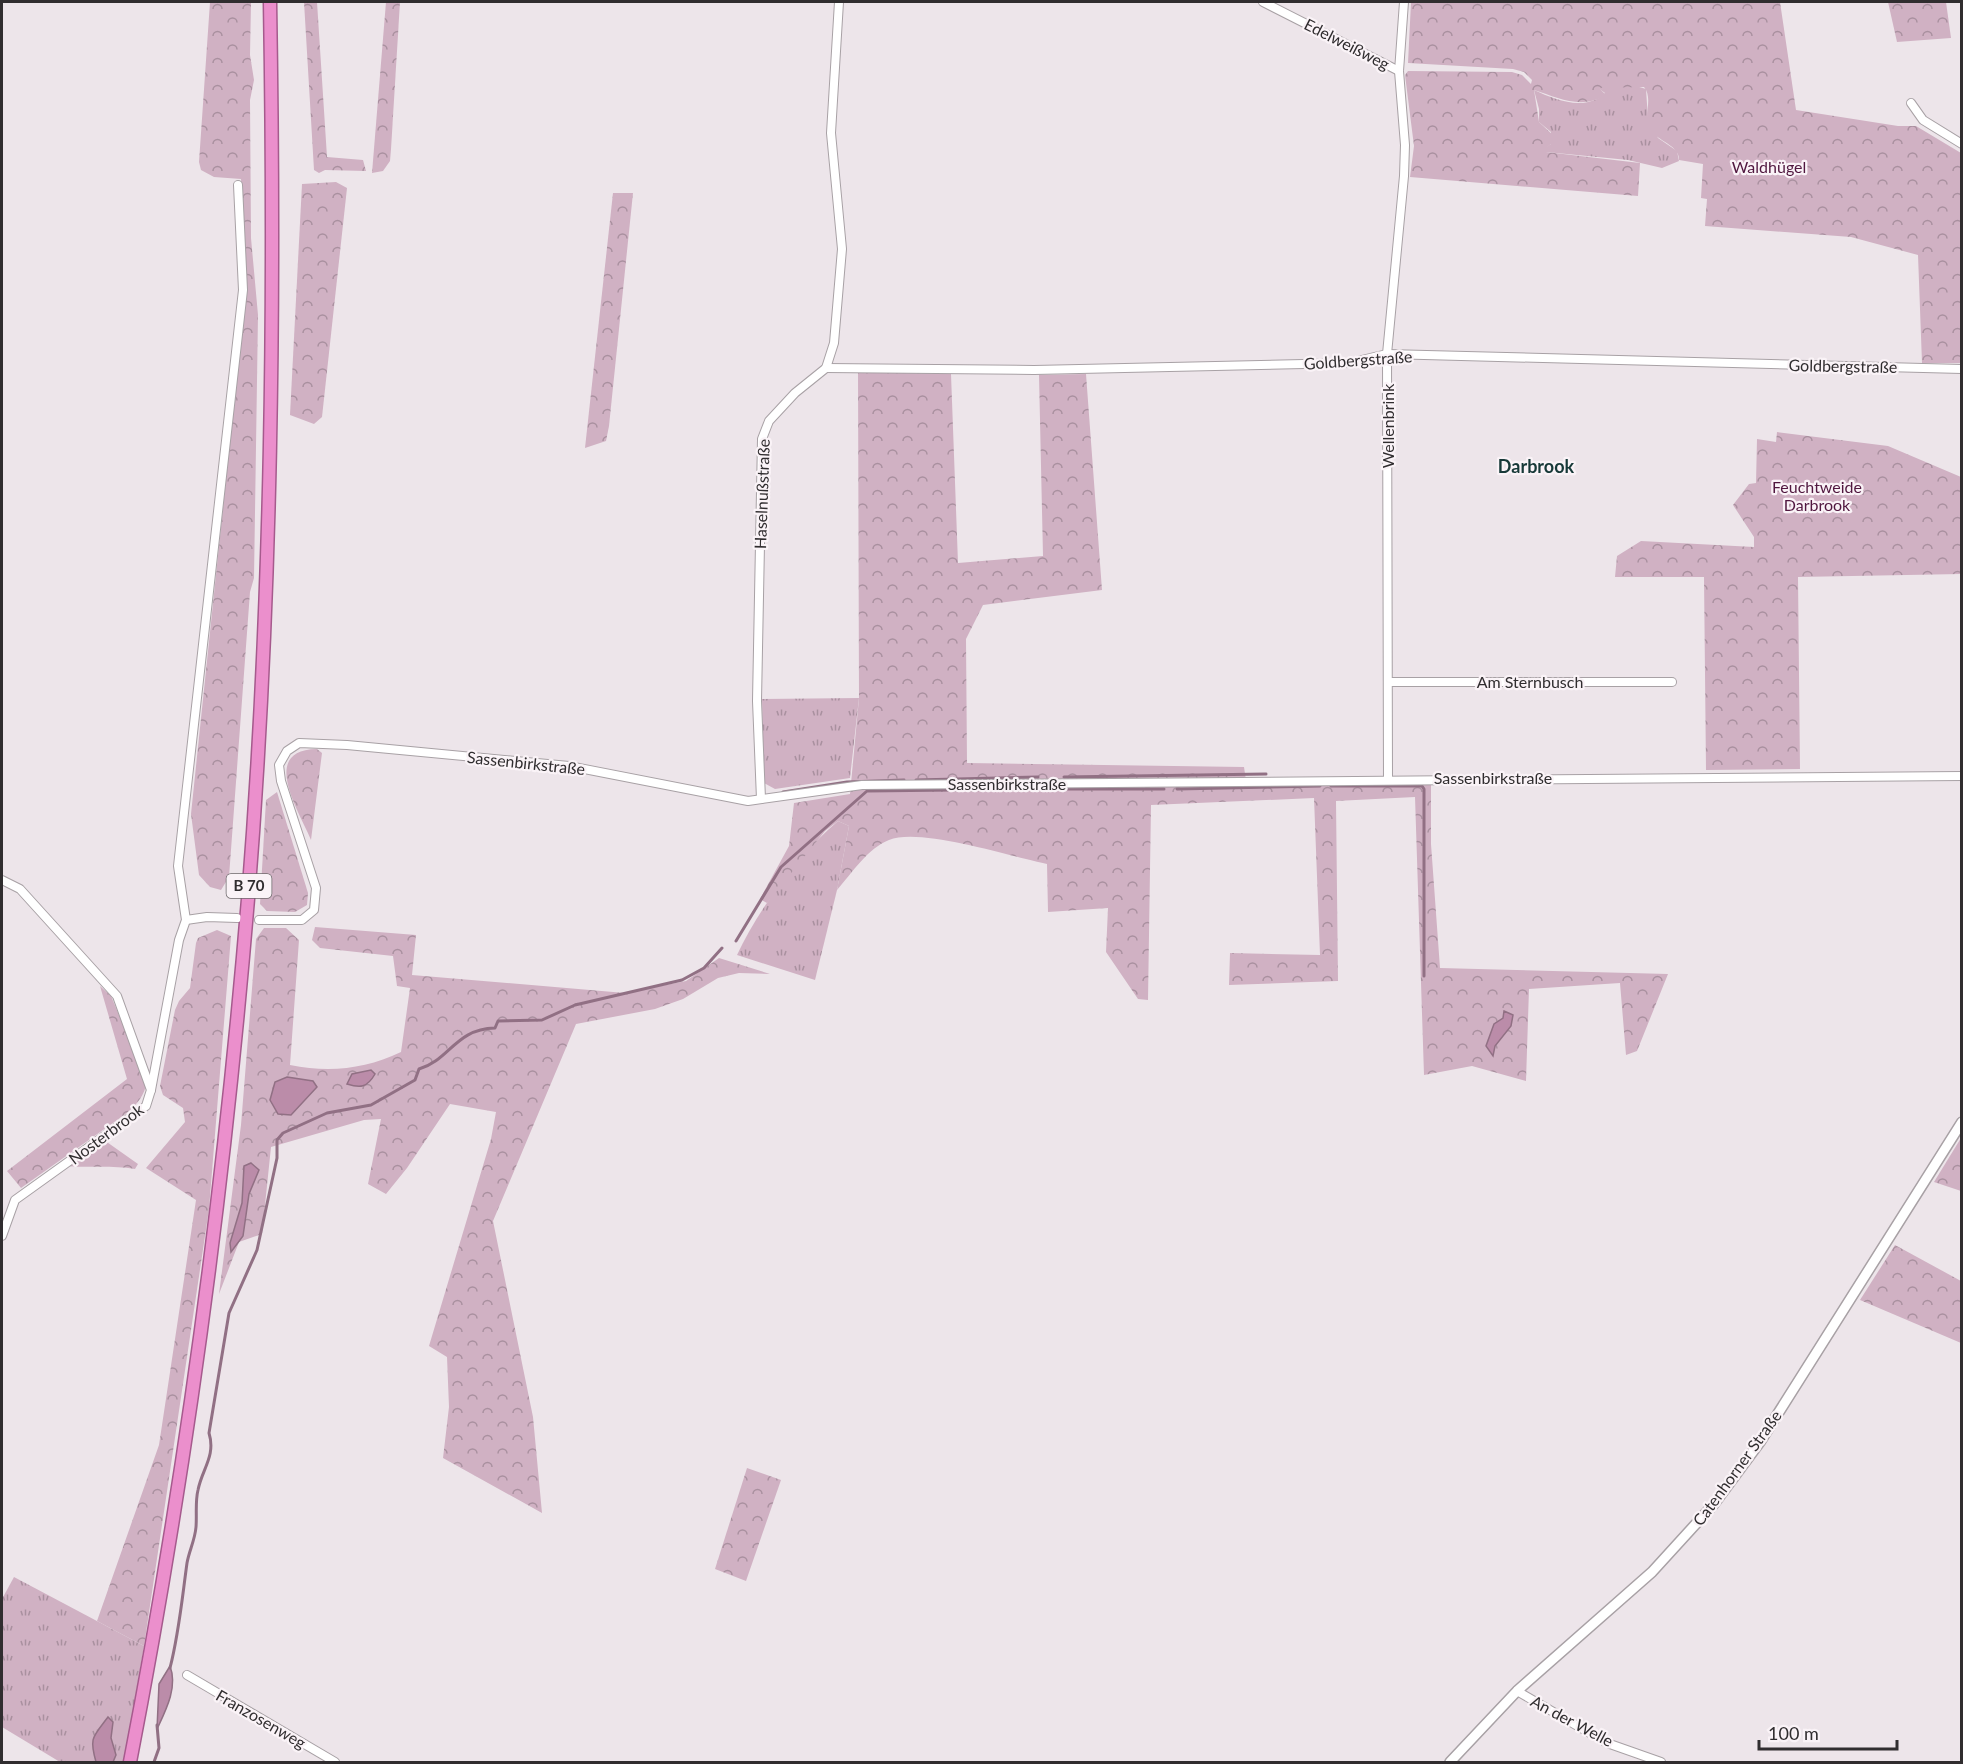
<svg xmlns="http://www.w3.org/2000/svg" width="1963" height="1764" font-family="Lato,sans-serif">
  <style>
    .grass { fill: url(#grass-tufts) }
    .forest { fill: url(#forest-crowns) }
    .water { fill: #bb8ca9; stroke: #917084; stroke-width: 1.5 }
    .lines { fill: none; stroke-linecap: round; stroke-linejoin: round }
    .stream { stroke: #917084; stroke-width: 3 }
    .minor-casing { stroke: #a8a1a5; stroke-width: 10 }
    .tertiary-casing { stroke: #a8a1a5; stroke-width: 12 }
    .trunk-casing { stroke: #a65a8d; stroke-width: 15 }
    .minor { stroke: #fff; stroke-width: 8 }
    .tertiary { stroke: #fff; stroke-width: 9 }
    .trunk { stroke: #eb8fcc; stroke-width: 12 }
    .labels { text-anchor: middle; stroke-width: 4.5; stroke-linejoin: round; paint-order: stroke }
    .shield { fill: #faf3f7; stroke: #6d686b; stroke-width: 1.5 }
    .shield-label { font-size: 15px; font-weight: bold; fill: #302d2f }
    .street-label { font-size: 16px; fill: #302d2f; stroke: #faf3f7 }
    .park-label { font-size: 16px; fill: #50173f; stroke: #faf3f7 }
    .neighbourhood-label { font-size: 18px; font-weight: bold; fill: #173938; stroke: #faf3f7 }
  </style>
  <defs>
    <pattern id="grass-tufts" width="24" height="20" patternUnits="userSpaceOnUse" patternTransform="scale(1.5)"><rect width="24" height="20" fill="#d0b1c3"/><path d="M3 7l-1-3M5 7V3M7 7l1-3M15 17l-1-3M17 17v-4M19 17l1-3" fill="none" stroke="#a9909f"/></pattern>
    <pattern id="forest-crowns" width="20" height="18" patternUnits="userSpaceOnUse" patternTransform="scale(1.5)"><rect width="20" height="18" fill="#d0b1c3"/><path d="M2 6a3 3 0 1 1 6 0M12 15a3 3 0 1 1 6 0" fill="none" stroke="#a9909f"/></pattern>
  </defs>
  <rect width="100%" height="100%" fill="#ede5ea"/>
  <g class="grass">
    <path d="M1608 86H1636L1646 89 1648 119 1658 138 1677 151 1679 161 1662 168 1628 160 1546 152V147L1551 144V132L1539 122V109L1534 90C1556 100 1585 112 1605 93L1598 88Z"/>
    <polygon points="859,698 850,778 775,789 764,783 762,699"/>
    <path d="M838 821 849 826 837 890 815 980 737 955C759 908 799 854 838 821Z"/>
    <polygon points="14,1577 144,1646 124,1762 60,1762 2,1727 2,1599"/>
  </g>
  <g class="forest">
    <polygon points="210,2 251,2 250,55 254,80 250,100 251,238 258,315 254,578 250,592 229,877 221,890 210,887 199,875 191,814 246,288 241,179 214,177 201,170 199,162"/>
    <polygon points="304,2 317,2 327,157 363,160 366,171 325,170 319,173 314,170"/>
    <polygon points="386,2 400,2 391,149 390,161 383,171 372,173"/>
    <path d="M1411 2H1780L1796 110 1898 126H1916L1961 153V363H1922L1918 255 1851 237 1705 226 1707 199 1701 198 1703 164 1679 160C1680 146 1658 141 1650 130 1642 117 1654 99 1644 87L1599 88 1606 95C1581 110 1559 98 1534 90L1539 122 1554 136 1551 144 1546 148V152L1640 163 1638 196 1410 177 1414 146 1405 75 1408 71 1512 72 1522 75 1531 84 1532 80 1524 72 1513 69 1408 63Z"/>
    <polygon points="1888,2 1946,2 1951,38 1897,42"/>
    <polygon points="336,182 347,188 322,417 314,424 290,415 302,184"/>
    <polygon points="613,193 633,193 609,426 606,441 585,448"/>
    <path d="M858 372 951 374 958 563 1043 556 1039 375 1086 374 1102 590 983 605 966 639 967 763 1244 767 1247 787 1431 784V844L1440 968 1668 974 1637 1051 1626 1055 1620 983 1529 989 1526 1081 1472 1066 1424 1075 1415 797 1336 801 1338 981 1229 985 1230 953 1320 955 1314 798 1151 805 1148 1000 1138 999 1106 952 1108 908 1048 912 1047 864C1012 857 920 827 889 840 868 848 852 873 837 890L849 826 838 821 825 831 767 903 760 899 789 846 794 803 850 794 859 698Z"/>
    <polygon points="1777,432 1888,446 1961,477 1961,574 1798,577 1800,769 1706,770 1704,577 1615,577 1617,556 1641,541 1754,547 1754,537 1733,505 1749,484 1756,483 1757,439 1776,442"/>
    <path d="M317 749 322 753 311 840C299 811 259 750 317 749Z"/>
    <polygon points="277,792 308,893 307,905 295,912 267,911 260,904 266,800"/>
    <path d="M315 927 416 935 412 975 625 993 686 981 719 958 770 974 739 973 718 978 683 999 655 1009 576 1024 493 1221 533 1417 542 1513 443 1458 449 1407 447 1357 429 1346 491 1139 496 1112 450 1104 407 1168 386 1194 368 1184 381 1119 364 1120 271 1147 262 1234 239 1242 219 1294 241 1125 256 939 264 928H286L299 940 290 1065C330 1073 365 1069 401 1052L410 988 397 986 393 956 320 948 312 940Z"/>
    <polygon points="217,930 231,936 209,1209 144,1646 97,1621 159,1445 196,1200 146,1168 185,1122 183,1108 163,1095 160,1086 175,1010 179,1001 190,988 196,943 198,938"/>
    <path d="M100 986 111 996 147 1082C144 1096 138 1103 127 1113L21 1188 7 1171 127 1079Z"/>
    <polygon points="1961,1138 1961,1191 1934,1182"/>
    <path d="M104 1140 138 1164 135 1169C112 1165 90 1168 67 1166Z"/>
    <polygon points="1895,1245 1961,1281 1961,1343 1860,1300"/>
    <polygon points="747,1468 781,1480 746,1581 715,1569"/>
  </g>
  <g class="water">
    <polygon points="1504,1011 1513,1015 1511,1026 1495,1046 1493,1056 1486,1046 1494,1024 1503,1018"/>
    <path d="M371 1070 375 1074C367 1088 360 1088 347 1084L352 1074Z"/>
    <polygon points="287,1077 313,1081 317,1087 291,1115 278,1114 270,1100 275,1082"/>
    <polygon points="251,1163 259,1170 249,1194 243,1236 231,1252 230,1243 242,1203 244,1166"/>
    <path d="M170 1666C178 1687 166 1710 157 1729L159 1684Z"/>
    <path d="M108 1717 113 1722 111 1738 116 1755 113 1762H96C89 1737 93 1737 108 1717Z"/>
  </g>
  <g class="lines">
    <g class="stream">
      <polyline points="1064,777 1266,774"/>
      <polyline points="916,780 1038,777"/>
      <polyline points="1331,786 1422,786 1424,789 1424,976"/>
      <polyline points="1059,789 1164,789"/>
      <polyline points="1177,789 1320,786"/>
      <polyline points="783,792 847,782 904,780"/>
      <polyline points="736,941 781,867 867,791 1043,789"/>
      <path d="M170 1668C179 1633 182 1599 187 1563 189 1551 195 1540 196 1527 197 1515 195 1502 198 1490 202 1469 216 1456 209 1433L229 1313 257 1250 277 1158V1140L283 1133 327 1113 371 1105 415 1080 419 1069C450 1060 455 1029 495 1028L498 1021 542 1020 575 1005 682 980 704 968 722 948"/>
      <polyline points="154,1762 159,1748 157,1725"/>
    </g>
    <defs>
      <g id="minor">
        <polyline points="1263,2 1399,71"/>
        <polyline points="1911,103 1923,120 1962,144"/>
        <polyline points="826,368 1034,370 1349,363 1387,354 1962,369"/>
        <polyline points="1389,682 1672,682"/>
        <polyline points="1388,779 1387,354 1404,176 1405,145 1399,71 1404,2"/>
        <polyline points="761,799 757,701 762,439 769,421 795,393 826,368 834,343 842,249 831,133 839,2"/>
        <polyline points="2,880 20,889 117,996 151,1090 146,1106 15,1200 2,1236"/>
        <polyline points="186,920 207,917 237,918"/>
        <polyline points="259,920 302,920 314,910 316,888 281,781 279,765 287,751 299,743 347,745 569,766 748,801 862,785 1962,776"/>
        <polyline points="151,1090 179,940 186,920 178,866 243,290 238,185"/>
        <polyline points="187,1675 335,1762"/>
        <polyline points="1517,1691 1607,1743 1661,1762"/>
      </g>
      <polyline id="tertiary" points="1450,1762 1517,1691 1652,1572 1714,1504 1760,1442 1962,1122"/>
      <path id="trunk" d="M130 1762C185 1478 224 1189 248 899 272 601 275 301 270 2"/>
    </defs>
    <use href="#minor" class="minor-casing"/>
    <use href="#tertiary" class="tertiary-casing"/>
    <use href="#trunk" class="trunk-casing"/>
    <use href="#minor" class="minor"/>
    <use href="#tertiary" class="tertiary"/>
    <use href="#trunk" class="trunk"/>
  </g>
  <g class="labels">
    <rect class="shield" x="226.5" y="874" width="45" height="24" rx="4.5"/>
    <g class="shield-label">
      <text x="249" y="891">B 70</text>
    </g>
    <g class="street-label">
      <text transform="translate(1347 44) rotate(27)" y="6">Edelweißweg</text>
      <text transform="translate(1358 360) rotate(-4)" y="6">Goldbergstraße</text>
      <text transform="translate(1843 366) rotate(1)" y="6">Goldbergstraße</text>
      <text transform="translate(1388 426) rotate(-90)" y="6">Wellenbrink</text>
      <text transform="translate(762 494) rotate(-88)" y="6">Haselnußstraße</text>
      <text x="1530" y="688">Am Sternbusch</text>
      <text transform="translate(526 763) rotate(6)" y="6">Sassenbirkstraße</text>
      <text x="1493" y="784">Sassenbirkstraße</text>
      <text x="1007" y="790">Sassenbirkstraße</text>
      <text transform="translate(106 1134) rotate(-37)" y="6">Nosterbrook</text>
      <text transform="translate(1737 1468) rotate(-54)" y="6">Catenhorner Straße</text>
      <text transform="translate(261 1719) rotate(30)" y="6">Franzosenweg</text>
      <text transform="translate(1572 1721) rotate(28)" y="6">An der Welle</text>
    </g>
    <g class="park-label">
      <text x="1769" y="173">Waldhügel</text>
      <text x="1817" y="493">Feuchtweide<tspan x="1817" dy="18">Darbrook</tspan></text>
    </g>
    <g class="neighbourhood-label">
      <text x="1536" y="473">Darbrook</text>
    </g>
  </g>
  <rect width="1963" height="1764" fill="none" stroke="#302d2f" stroke-width="6"/>
  <path d="M1759 1740v9h138v-9" fill="none" stroke="#302d2f" stroke-width="3"/>
  <text x="1768" y="1740" font-size="18" fill="#302d2f" stroke="#faf3f7" stroke-width="4.5" paint-order="stroke">100 m</text>
</svg>
